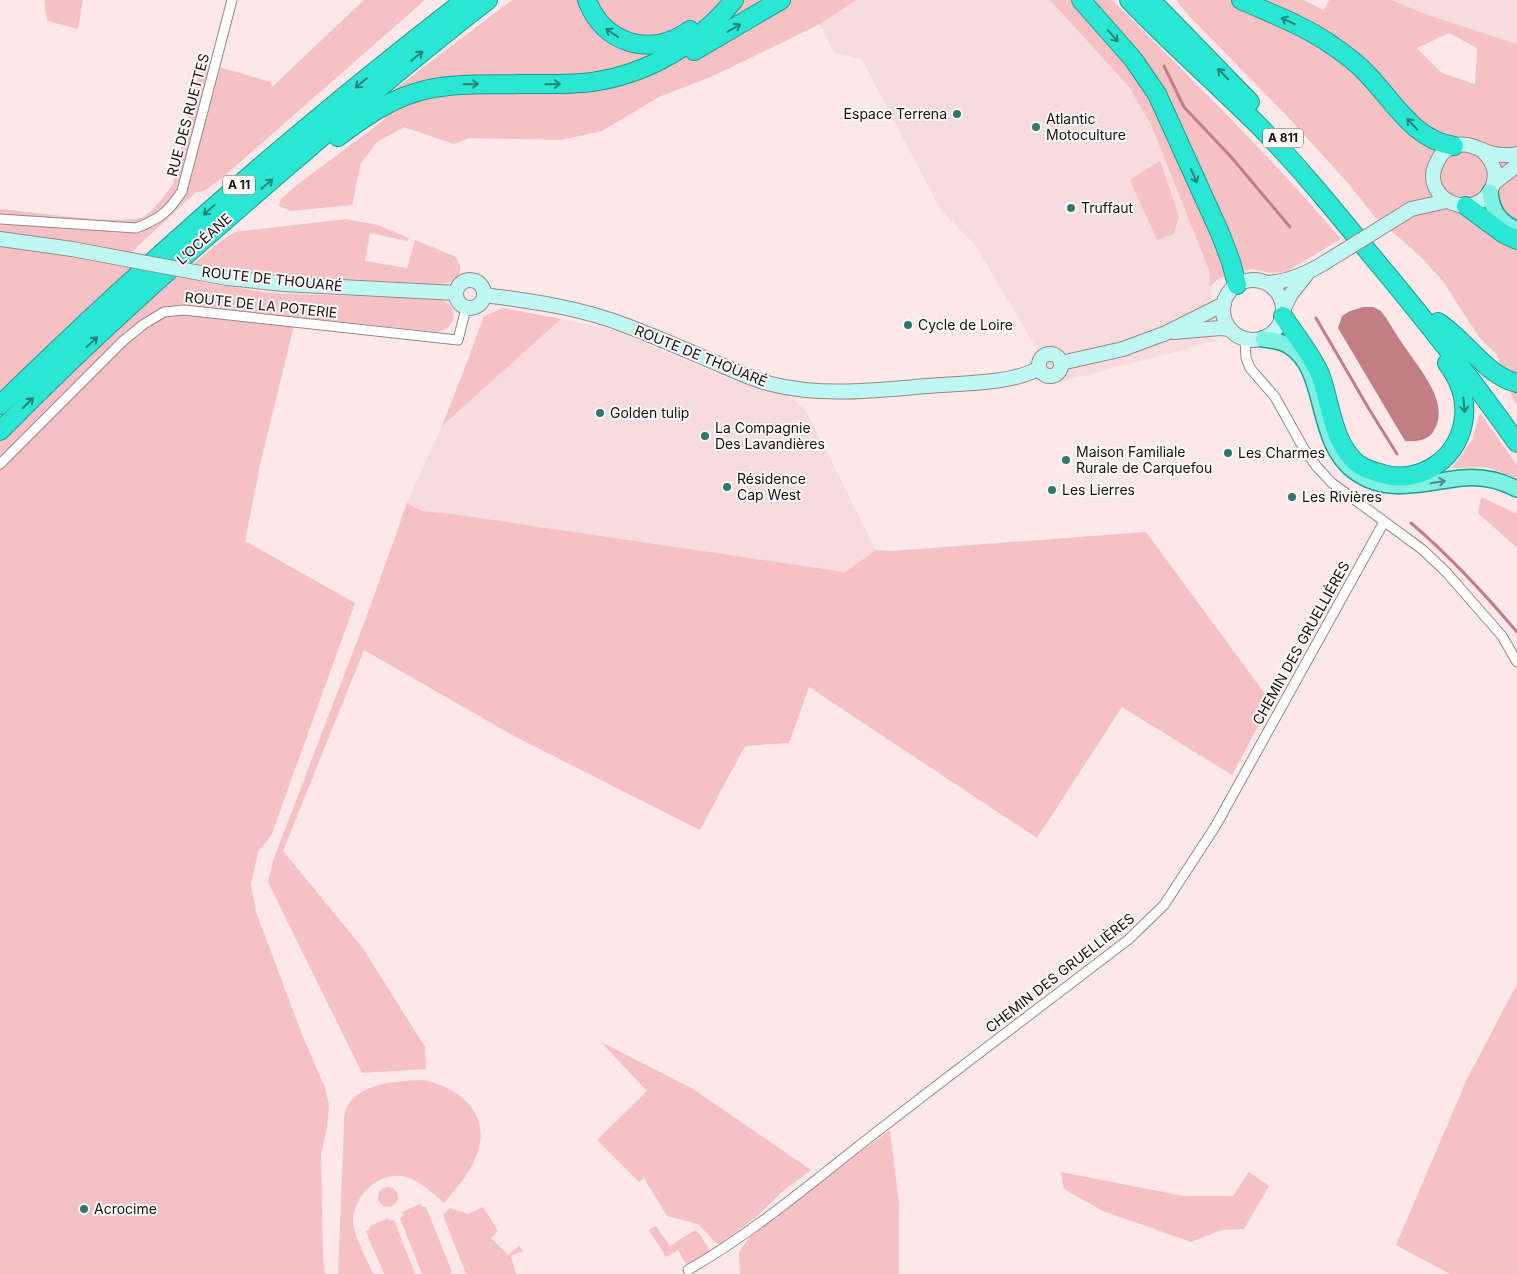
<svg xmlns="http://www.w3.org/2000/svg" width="1517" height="1274" font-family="Inter,sans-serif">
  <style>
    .built { fill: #f8dbdc }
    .green { fill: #f5c1c5; fill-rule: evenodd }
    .water { fill: #c17f85 }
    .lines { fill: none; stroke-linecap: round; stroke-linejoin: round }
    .stream { stroke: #c17f85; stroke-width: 3 }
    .minor-casing { stroke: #998788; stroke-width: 11 }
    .secondary-casing { stroke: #998788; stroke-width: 16 }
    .primary-casing { stroke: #239b8e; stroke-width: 18 }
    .motorway-casing { stroke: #239b8e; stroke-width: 20 }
    .minor { stroke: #fff; stroke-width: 9 }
    .secondary { stroke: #bff8f2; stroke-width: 14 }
    .primary { stroke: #7ff0e4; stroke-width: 15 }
    .motorway { stroke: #2ae6d2; stroke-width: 18 }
    .secondary-bridge-casing { stroke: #998788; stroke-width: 16; stroke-linecap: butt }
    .secondary-bridge { stroke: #bff8f2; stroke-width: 14 }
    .oneway { stroke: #21867b }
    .oneway2 { stroke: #508c85 }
    .poi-dot { fill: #30776d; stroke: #fdf9f9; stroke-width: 2 }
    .labels { text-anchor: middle; stroke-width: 4; stroke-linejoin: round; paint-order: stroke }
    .shield { fill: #fdf9f9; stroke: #5c5757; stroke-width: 1 }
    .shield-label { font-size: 12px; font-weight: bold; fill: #171111 }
    .poi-label { font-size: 14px; fill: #171111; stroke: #fdf9f9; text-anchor: start }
    .street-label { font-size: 14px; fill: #171111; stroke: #fdf9f9 }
  </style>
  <rect width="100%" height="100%" fill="#fce8e9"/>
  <g class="built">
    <polygon points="856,0 1050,0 1130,88 1152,127 1209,270 1216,341 1057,383 976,246 940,209 862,59 834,53 820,24"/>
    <polygon points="1391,0 1517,0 1517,44 1428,15"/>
    <polygon points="561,319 613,330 732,380 776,393 787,394 806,411 876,550 845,572 453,514 422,511 407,503 442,426"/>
  </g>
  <g class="green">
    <polygon points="44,0 83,0 78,29 47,21"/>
    <path d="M364 0H425L222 178 204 191 195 193 118 265 177 278 222 240 235 232 346 219 378 225 409 238 407 241 370 233 365 261 407 268 415 240 454 256C458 260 461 265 460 271 457 286 434 284 423 285L421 283 293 277 220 268 202 282 270 293 439 299 449 304C459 316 452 329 437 332L296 317 260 465 245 541 355 603 271 836 258 852 251 884 256 912 303 1037 325 1088 329 1105 327 1127 321 1155 323 1258 325 1274H0V209C24 211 129 227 145 216 156 208 165 195 173 184L201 62 271 82 272 87Z"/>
    <polygon points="512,0 856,0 820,24 713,76 659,97 602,131 561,140 469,138 454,144 404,127 377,142 361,163 352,205 290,211 279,206 281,199 297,185 384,120 395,89"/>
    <path d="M1050 0H1112C1191 78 1269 155 1341 239L1286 272 1272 273 1251 269 1218 279 1210 287 1209 270 1152 127 1130 88Z"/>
    <path d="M1176 0H1303L1324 10 1329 0H1391L1428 15 1517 44V405L1512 397 1497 355 1479 337 1442 280 1419 255 1375 217 1347 182 1288 117 1189 16ZM1449 33 1477 48 1475 84 1442 73 1417 48Z"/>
    <polygon points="1160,161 1179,216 1174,234 1157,240 1130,180"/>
    <polygon points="503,308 561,319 442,426 469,357 484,316"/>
    <polygon points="1480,413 1517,465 1517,478 1486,467 1452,468 1472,440"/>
    <polygon points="1481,497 1517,514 1517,548 1478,513"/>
    <polygon points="407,503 422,511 453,514 845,572 876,550 891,551 1146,532 1271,702 1232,775 1122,707 1037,838 809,687 789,743 745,746 700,830 512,735 364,650 283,851 362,947 425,1047 426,1069 362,1073 268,882 274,858 369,610"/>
    <polygon points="1517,984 1517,1274 1450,1274 1396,1245 1467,1079"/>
    <polygon points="601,1042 693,1089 811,1170 784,1190 756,1217 720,1244 715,1242 698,1224 667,1216 644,1178 639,1182 597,1140 647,1091"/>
    <path d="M423 1080C462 1088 494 1116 475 1159 469 1174 455 1190 444 1203 433 1193 420 1181 406 1177 380 1170 354 1195 353 1220 353 1235 367 1259 373 1274H338L344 1127C344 1121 344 1112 347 1107 360 1082 399 1081 423 1080Z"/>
    <polygon points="890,1130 899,1204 899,1274 740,1274 739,1252 754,1231"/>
    <polygon points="1061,1172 1184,1196 1233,1196 1249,1172 1269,1186 1244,1229 1221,1230 1191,1242 1103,1211 1064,1189"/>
    <circle cx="388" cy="1197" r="10"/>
    <polygon points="420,1204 422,1207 426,1207 452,1272 450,1274 422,1274 400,1218 403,1215 402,1212"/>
    <polygon points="483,1207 498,1231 491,1238 508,1255 519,1246 523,1251 511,1256 516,1274 466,1274 443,1215 450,1208 468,1214"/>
    <polygon points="388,1218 389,1220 394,1220 415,1274 384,1274 366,1232 370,1229 370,1226"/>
    <polygon points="656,1226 670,1246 695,1230 701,1236 710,1251 708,1254 687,1266 678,1250 666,1257 649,1230"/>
  </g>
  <path class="water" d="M1363 307H1373L1381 311C1389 321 1395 333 1402 343 1417 366 1453 404 1433 432 1427 441 1415 442 1405 441L1338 328 1342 316 1350 311Z"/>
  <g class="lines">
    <g class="stream">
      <polyline points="1164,66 1184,107 1232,158 1290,227"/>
      <polyline points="1316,318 1369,409 1397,454"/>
      <path d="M1411 523C1450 556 1484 593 1517 632"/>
    </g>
    <defs>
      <g id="minor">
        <path d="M0 219 136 228C159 219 168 213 182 191L232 0"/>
        <polyline points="1245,339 1246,358 1250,368 1275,397 1304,449 1317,467 1332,483 1423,550 1447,573 1502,636 1517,662"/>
        <polyline points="0,464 123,341 144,324 164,312 184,310 458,340 466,308"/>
        <path d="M688 1270C758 1230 819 1176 883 1127 964 1064 1047 1002 1129 939L1164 905 1215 827 1384 522"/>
      </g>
      <g id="secondary">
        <path d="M1482 150C1492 160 1498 171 1493 185 1478 226 1417 199 1437 162 1440 155 1446 149 1453 146 1467 141 1477 149 1490 153 1499 155 1508 156 1517 154"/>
        <polyline points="1494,183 1517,165"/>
        <polyline points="1400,216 1411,209 1447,201"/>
        <polyline points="0,239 72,249"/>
        <polyline points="227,278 284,284 456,293"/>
        <circle cx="1253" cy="310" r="30"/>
        <circle cx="470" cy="294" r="14"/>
        <path d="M1267 283C1288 282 1306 274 1324 263"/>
        <path d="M484 295C532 301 582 308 627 326 659 338 690 352 721 365 737 372 754 380 771 384 826 398 884 389 940 385 969 383 1015 383 1039 368"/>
        <polyline points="1283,310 1291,294 1306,275"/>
        <polyline points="1174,332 1220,328 1230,329"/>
        <circle cx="1050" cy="365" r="11"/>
        <polyline points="1061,363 1123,349 1166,333 1224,304"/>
      </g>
      <g id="primary">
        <path d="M1490 192C1492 212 1499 221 1517 230"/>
        <path d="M1263 339C1272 340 1281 341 1289 346 1328 369 1313 442 1355 472 1388 496 1425 482 1462 478 1481 476 1500 480 1517 489"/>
      </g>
      <g id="motorway">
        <path d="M587 0C603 45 653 58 690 30"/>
        <polyline points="1081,0 1133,59 1157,94 1220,233 1231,262 1237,285"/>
        <path d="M1129 0C1170 43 1215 82 1257 124 1296 163 1331 206 1366 249 1419 312 1470 376 1517 443"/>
        <polyline points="1151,0 1250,102"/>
        <path d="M1241 0C1272 14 1305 26 1333 46 1345 54 1358 64 1368 75 1394 102 1414 140 1454 146"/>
        <polyline points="694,51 781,0"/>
        <path d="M338 137C366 116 394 96 429 89 459 83 489 85 520 84 544 84 568 85 592 82 648 74 699 44 734 0"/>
        <polyline points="1466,206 1504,234 1517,240"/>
        <path d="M1283 316C1295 335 1311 353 1320 374 1331 403 1332 443 1358 464 1365 469 1375 472 1383 474 1421 485 1461 457 1464 416 1466 397 1458 378 1447 363"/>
        <path d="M1438 322C1465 339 1485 375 1517 383"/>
        <path d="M0 405C147 261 302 126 465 0"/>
        <path d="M0 431C91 338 188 252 287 167 353 110 419 53 488 0"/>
      </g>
    </defs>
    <use href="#minor" class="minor-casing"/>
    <use href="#secondary" class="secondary-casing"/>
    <use href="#primary" class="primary-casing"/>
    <use href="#motorway" class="motorway-casing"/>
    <use href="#minor" class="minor"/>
    <use href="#secondary" class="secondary"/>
    <use href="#primary" class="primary"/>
    <use href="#motorway" class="motorway"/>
    <defs>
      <g id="secondary-bridge">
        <polyline points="72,249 227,278"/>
        <polyline points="1324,263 1400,216"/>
      </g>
    </defs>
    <use href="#secondary-bridge" class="secondary-bridge-casing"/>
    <use href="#secondary-bridge" class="secondary-bridge"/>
  </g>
  <defs><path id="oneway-shaft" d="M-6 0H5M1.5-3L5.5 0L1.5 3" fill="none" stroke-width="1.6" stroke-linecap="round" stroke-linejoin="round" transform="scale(1.25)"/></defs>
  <g class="oneway">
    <use href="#oneway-shaft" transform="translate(1288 21) rotate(-155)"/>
    <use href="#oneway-shaft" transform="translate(734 28) rotate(-30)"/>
    <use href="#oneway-shaft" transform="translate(612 33) rotate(-145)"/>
    <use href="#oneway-shaft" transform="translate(1113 36) rotate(49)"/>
    <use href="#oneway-shaft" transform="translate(417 56) rotate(-40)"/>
    <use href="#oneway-shaft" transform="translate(1223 74) rotate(-134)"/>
    <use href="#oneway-shaft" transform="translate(361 83) rotate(140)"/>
    <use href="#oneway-shaft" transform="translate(471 84) rotate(-1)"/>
    <use href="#oneway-shaft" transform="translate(553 84) rotate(-1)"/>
    <use href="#oneway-shaft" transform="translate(1412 124) rotate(-133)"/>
    <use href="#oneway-shaft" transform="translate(1194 176) rotate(66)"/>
    <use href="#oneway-shaft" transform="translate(267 184) rotate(-40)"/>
    <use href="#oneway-shaft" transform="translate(209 210) rotate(139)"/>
    <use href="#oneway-shaft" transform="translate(92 342) rotate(-43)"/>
    <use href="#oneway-shaft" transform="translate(28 403) rotate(-45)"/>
    <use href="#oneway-shaft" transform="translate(1464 405) rotate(85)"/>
  </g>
  <use class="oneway2" href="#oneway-shaft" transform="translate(1438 482) rotate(-10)"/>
  <g class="poi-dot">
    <circle cx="957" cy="114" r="5"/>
    <circle cx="1036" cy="127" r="5"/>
    <circle cx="1071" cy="208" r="5"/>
    <circle cx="908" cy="325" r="5"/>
    <circle cx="600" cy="413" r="5"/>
    <circle cx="705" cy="436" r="5"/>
    <circle cx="1228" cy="453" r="5"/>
    <circle cx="1066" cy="460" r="5"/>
    <circle cx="727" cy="487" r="5"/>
    <circle cx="1052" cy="490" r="5"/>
    <circle cx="1292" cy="497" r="5"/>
    <circle cx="84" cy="1209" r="5"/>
  </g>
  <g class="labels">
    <g class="shield">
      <rect x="1263" y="128.5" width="40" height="19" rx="4"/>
      <rect x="223" y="175.5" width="32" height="19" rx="4"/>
    </g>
    <g class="shield-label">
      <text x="1283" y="142">A 811</text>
      <text x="239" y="189">A 11</text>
    </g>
    <g class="poi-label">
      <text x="947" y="119" text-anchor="end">Espace Terrena</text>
      <text x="1046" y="124">Atlantic<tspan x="1046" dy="16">Motoculture</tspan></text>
      <text x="1081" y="213">Truffaut</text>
      <text x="918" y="330">Cycle de Loire</text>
      <text x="610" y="418">Golden tulip</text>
      <text x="715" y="433">La Compagnie<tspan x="715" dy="16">Des Lavandières</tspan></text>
      <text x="1076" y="457">Maison Familiale<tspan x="1076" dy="16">Rurale de Carquefou</tspan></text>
      <text x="1238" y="458">Les Charmes</text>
      <text x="737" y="484">Résidence<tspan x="737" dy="16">Cap West</tspan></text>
      <text x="1062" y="495">Les Lierres</text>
      <text x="1302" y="502">Les Rivières</text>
      <text x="94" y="1214">Acrocime</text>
    </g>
    <g class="street-label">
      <text transform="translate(188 115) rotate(-75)" y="5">RUE DES RUETTES</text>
      <text transform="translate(204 239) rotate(-42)" y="5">L’OCÉANE</text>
      <text transform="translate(272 279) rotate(6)" y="5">ROUTE DE THOUARÉ</text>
      <text transform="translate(261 305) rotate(6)" y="5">ROUTE DE LA POTERIE</text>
      <text transform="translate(701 356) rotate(22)" y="5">ROUTE DE THOUARÉ</text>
      <text transform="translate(1301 643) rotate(-61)" y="5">CHEMIN DES GRUELLIÈRES</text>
      <text transform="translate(1060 973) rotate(-38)" y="5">CHEMIN DES GRUELLIÈRES</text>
    </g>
  </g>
</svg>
